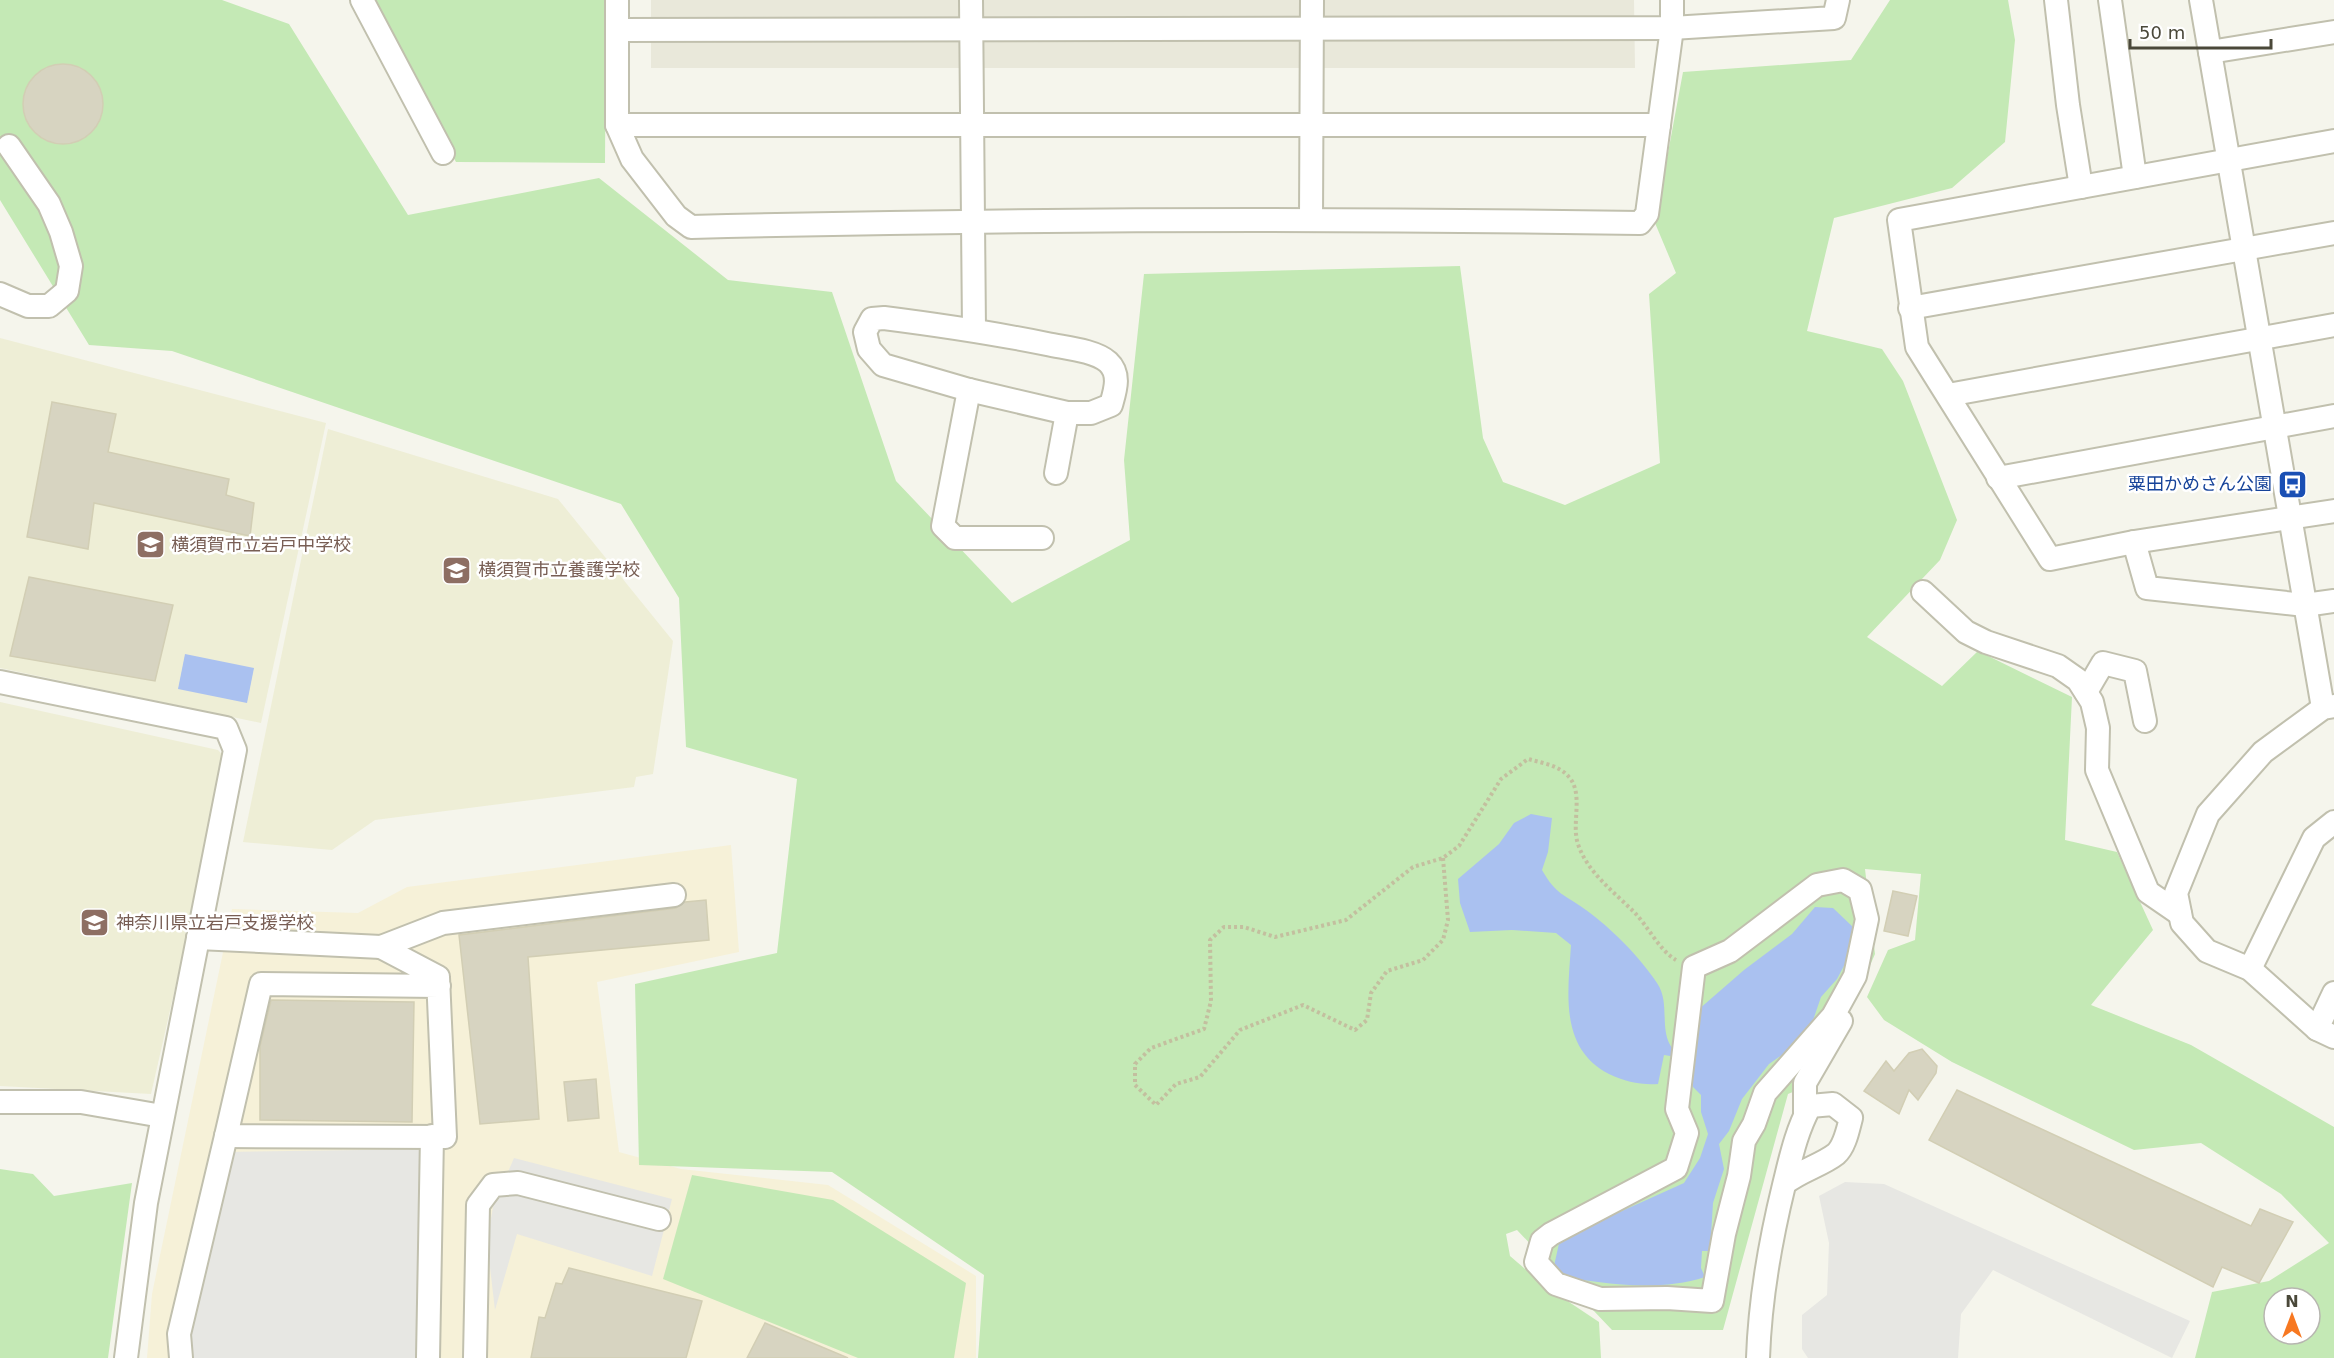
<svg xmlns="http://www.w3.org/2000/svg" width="2334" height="1358" font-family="'DejaVu Sans','Noto Sans JP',sans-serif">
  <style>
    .residential { fill: #e9e8da }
    .commercial { fill: #f6f1d8 }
    .education { fill: #eeeed6 }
    .green { fill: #c4e9b5; fill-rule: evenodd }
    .parking { fill: #e7e7e3 }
    .water { fill: #aac1f0 }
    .building { fill: #d7d4c1; stroke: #d2ceb4; stroke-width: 1.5 }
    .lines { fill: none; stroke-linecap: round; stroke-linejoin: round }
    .minor-casing { stroke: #c1c0ae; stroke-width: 26 }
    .path { stroke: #c3bf9f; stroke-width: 4; stroke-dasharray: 3 3; stroke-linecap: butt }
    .minor { stroke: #fff; stroke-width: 22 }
    .labels { text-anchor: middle; stroke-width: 5; stroke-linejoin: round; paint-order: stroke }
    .transit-label { font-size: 18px; fill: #164399; stroke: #fff; text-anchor: end }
    .education-label { font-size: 18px; fill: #785e54; stroke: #fff; text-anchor: start }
  </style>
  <rect width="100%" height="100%" fill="#f5f5ec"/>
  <polygon class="residential" points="651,0 1634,0 1635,68 651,68"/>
  <polygon class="commercial" points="731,845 739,952 597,982 619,1152 681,1169 828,1185 976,1276 976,1358 147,1358 152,1294 232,909 358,913 407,887"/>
  <g class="education">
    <polygon points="0,338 326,423 261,723 0,668"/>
    <polygon points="328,429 558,499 673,641 653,774 636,777 634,787 375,820 332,850 243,842"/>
    <polygon points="0,702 218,750 227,760 151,1094 0,1086"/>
  </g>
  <g class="green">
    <path d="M0 0H222L289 24 408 215 599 178 728 280 832 292 896 481 1012 603 1130 540 1124 460 1144 274 1460 266 1483 438 1503 482 1565 505 1660 463 1649 294 1676 273 1655 223 1683 72 1851 60 1890 0H2008L2015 40 2005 142 1952 188 1834 218 1807 331 1882 349 1903 381 1957 520 1940 560 1867 637 1942 686 1978 651 2072 697 2065 840 2117 852 2153 930 2091 1005 2191 1045 2334 1127V1358H2195L2212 1292 2269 1281 2329 1243 2281 1194 2201 1143 2134 1150 1952 1062 1884 1020 1867 997 1888 950 1915 940 1921 874 1865 869 1875 954 1819 1081 1788 1094 1723 1330H1612L1517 1230 1506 1234 1510 1256 1545 1286 1599 1322 1601 1358H978L984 1275 832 1172 639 1165 635 984 777 953 797 779 686 747 679 598 621 504 172 351 89 345 0 200ZM2274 1298H2310V1334H2274Z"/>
    <polygon points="368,0 606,0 605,163 456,162"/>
    <polygon points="0,1169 33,1174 54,1196 132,1183 108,1358 0,1358"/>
    <polygon points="692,1175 833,1200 966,1283 954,1358 858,1358 663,1279"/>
  </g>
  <g class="parking">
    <polygon points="432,1149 426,1358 180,1358 222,1152"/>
    <polygon points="514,1158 672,1199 652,1276 517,1234 495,1310 487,1242 493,1207"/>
    <polygon points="1845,1182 1884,1184 2190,1321 2172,1358 1993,1270 1961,1314 1958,1358 1808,1358 1802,1349 1802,1315 1827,1295 1829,1243 1819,1196"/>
  </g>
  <g class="water">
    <polygon points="185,654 254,668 247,703 178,689"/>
    <path d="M1531 814 1552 818 1548 852 1542 870C1557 896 1563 893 1586 910 1611 928 1640 957 1657 983 1671 1003 1658 1031 1673 1049L1698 1010 1744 970 1792 934 1815 907 1833 908 1854 928V947L1837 979 1821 997 1810 1029 1792 1048 1769 1064 1742 1099 1729 1131 1719 1144 1724 1169 1713 1203 1710 1251H1702L1701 1268 1705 1277C1656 1293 1601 1283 1552 1275L1560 1239 1684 1183 1700 1158 1708 1134 1701 1112V1095L1693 1087 1689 1059 1664 1055 1658 1084C1640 1085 1626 1082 1609 1074 1559 1048 1568 993 1571 945L1556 933 1512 930 1470 932 1460 903 1458 879 1499 844 1514 823Z"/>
  </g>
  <g class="building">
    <circle cx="63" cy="104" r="40"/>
    <polygon points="52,402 116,414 108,452 229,479 226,495 254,503 250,536 94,503 88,549 27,537"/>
    <polygon points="29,577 173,605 155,681 10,656"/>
    <polygon points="1893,891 1917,896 1908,936 1884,931"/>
    <polygon points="706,900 709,940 528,957 539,1119 480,1124 459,935 676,908 685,902"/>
    <polygon points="271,1000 414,1002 412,1122 260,1120 260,1046"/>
    <polygon points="1922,1049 1937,1066 1936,1073 1918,1100 1909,1090 1899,1114 1864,1091 1886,1061 1894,1071 1909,1053"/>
    <polygon points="596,1079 599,1118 568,1121 564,1082"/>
    <polygon points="1957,1090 2251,1226 2260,1209 2293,1222 2259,1283 2222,1267 2213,1287 1929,1140"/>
    <polygon points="569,1268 702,1301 686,1358 531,1358 539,1317 545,1318 556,1283 562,1284"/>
    <polygon points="765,1323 848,1358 747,1358"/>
  </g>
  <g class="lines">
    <defs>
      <g id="minor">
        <polyline points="362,0 443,153"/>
        <path d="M617 0V125L632 159 676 216 691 227C1007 219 1324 218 1640 223L1647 214 1672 28V0"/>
        <polyline points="971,0 974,330"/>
        <polyline points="2056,0 2068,105 2081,187"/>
        <polyline points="2110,0 2135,177"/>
        <polyline points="2201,0 2323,708"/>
        <polyline points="617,30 1672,28 1834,18 1838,0"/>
        <polyline points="2210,52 2334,32"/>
        <polyline points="617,125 1659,125"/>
        <polyline points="2334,141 1899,220 1917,347 2050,559 2134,542 2334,511"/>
        <polyline points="1311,219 1312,0"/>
        <polyline points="0,294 28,306 49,306 67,291 71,266 61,232 49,204 9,146"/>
        <polyline points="1910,308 2334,233"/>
        <path d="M884 318C939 325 993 333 1047 344 1065 348 1094 350 1108 362 1121 374 1115 391 1111 405L1091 413H1067L969 390 883 365 869 349 865 332 872 319Z"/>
        <polyline points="969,390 943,526 955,538 1042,538"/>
        <polyline points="1948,395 2334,325"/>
        <polyline points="1056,473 1067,413"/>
        <polyline points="1998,478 2334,416"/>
        <polyline points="2134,542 2147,588 2305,605 2334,601"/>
        <polyline points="1923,592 1966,632 1986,642 2058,666 2078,680 2092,702 2098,728 2097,770 2148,892 2180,914"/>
        <polyline points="0,682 226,728 235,750 146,1203 126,1358"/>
        <polyline points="2086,692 2103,663 2135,671 2145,721"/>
        <polyline points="2334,706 2323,708 2263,752 2208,814 2176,893 2182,923 2207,951 2250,969 2317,1029 2334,1037"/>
        <polygon points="1843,880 1860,890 1867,919 1855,976 1833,1016 1765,1093 1754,1124 1744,1141 1739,1176 1724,1234 1712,1301 1667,1298 1600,1299 1556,1284 1536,1262 1542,1241 1551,1234 1676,1168 1687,1133 1677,1109 1694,967 1730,951 1817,885"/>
        <polyline points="198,938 381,947 443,923 674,895"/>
        <polyline points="381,947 438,977 445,1137 226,1136 261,984 439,986"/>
        <polyline points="2250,969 2314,838 2334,822"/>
        <polyline points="2317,1029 2334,993"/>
        <polyline points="0,1102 81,1102 162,1116"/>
        <polyline points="1805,1115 1805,1083 1841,1021"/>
        <polyline points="181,1358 179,1334 226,1136"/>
        <polyline points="428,1358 432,1136"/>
        <polyline points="475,1358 478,1205 493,1185 518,1183 659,1219"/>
        <path d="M1758 1358C1760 1299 1770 1242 1784 1185 1791 1157 1796 1132 1810 1106L1833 1104 1851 1118C1848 1129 1845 1146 1836 1154 1822 1165 1800 1171 1785 1183"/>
      </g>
    </defs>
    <use href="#minor" class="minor-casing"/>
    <path class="path" d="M1443 858 1448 920 1443 940 1423 960 1387 971 1371 993 1367 1020 1355 1030 1303 1005 1240 1030 1200 1077 1176 1084 1156 1105 1135 1085V1064L1151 1048 1204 1029 1211 1001 1210 940 1224 927H1244L1275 937 1346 920 1413 867 1443 858 1459 846 1501 779 1528 759C1542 763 1559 765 1569 777 1584 794 1571 824 1578 844 1587 872 1614 892 1634 912 1648 926 1659 950 1676 960"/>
    <use href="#minor" class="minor"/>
  </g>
  <defs>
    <symbol id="bus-square" viewBox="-11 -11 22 22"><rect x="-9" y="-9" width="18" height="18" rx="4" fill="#1a4fb4" stroke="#fff"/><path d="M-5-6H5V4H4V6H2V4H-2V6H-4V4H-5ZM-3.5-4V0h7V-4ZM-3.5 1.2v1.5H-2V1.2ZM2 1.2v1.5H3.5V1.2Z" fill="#fff"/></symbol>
    <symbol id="school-square" viewBox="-11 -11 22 22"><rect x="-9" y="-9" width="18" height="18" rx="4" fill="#8d6e63" stroke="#fff"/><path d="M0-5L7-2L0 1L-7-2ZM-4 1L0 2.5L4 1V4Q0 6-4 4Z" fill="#fff"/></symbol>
  </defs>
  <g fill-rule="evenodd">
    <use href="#bus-square" x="2276" y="468" width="33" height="33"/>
    <use href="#school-square" x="134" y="528" width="33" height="33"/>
    <use href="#school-square" x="440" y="554" width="33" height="33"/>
    <use href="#school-square" x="78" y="906" width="33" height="33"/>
  </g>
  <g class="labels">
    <g class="transit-label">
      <text x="2272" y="490">粟田かめさん公園</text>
    </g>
    <g class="education-label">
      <text x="171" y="551">横須賀市立岩戸中学校</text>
      <text x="478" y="576">横須賀市立養護学校</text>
      <text x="116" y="929">神奈川県立岩戸支援学校</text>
    </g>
  </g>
  <g transform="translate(2292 1316)"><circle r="28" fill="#ffffff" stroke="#b7b6b0" stroke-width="1.5"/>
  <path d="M0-4.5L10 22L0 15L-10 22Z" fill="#f77821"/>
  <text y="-9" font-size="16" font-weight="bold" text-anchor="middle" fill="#4a4839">N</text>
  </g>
  <path d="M2130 39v9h141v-9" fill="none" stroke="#4a4839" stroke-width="3"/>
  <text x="2139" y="39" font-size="18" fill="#4a4839" stroke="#ffffff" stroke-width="4.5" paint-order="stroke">50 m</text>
</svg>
